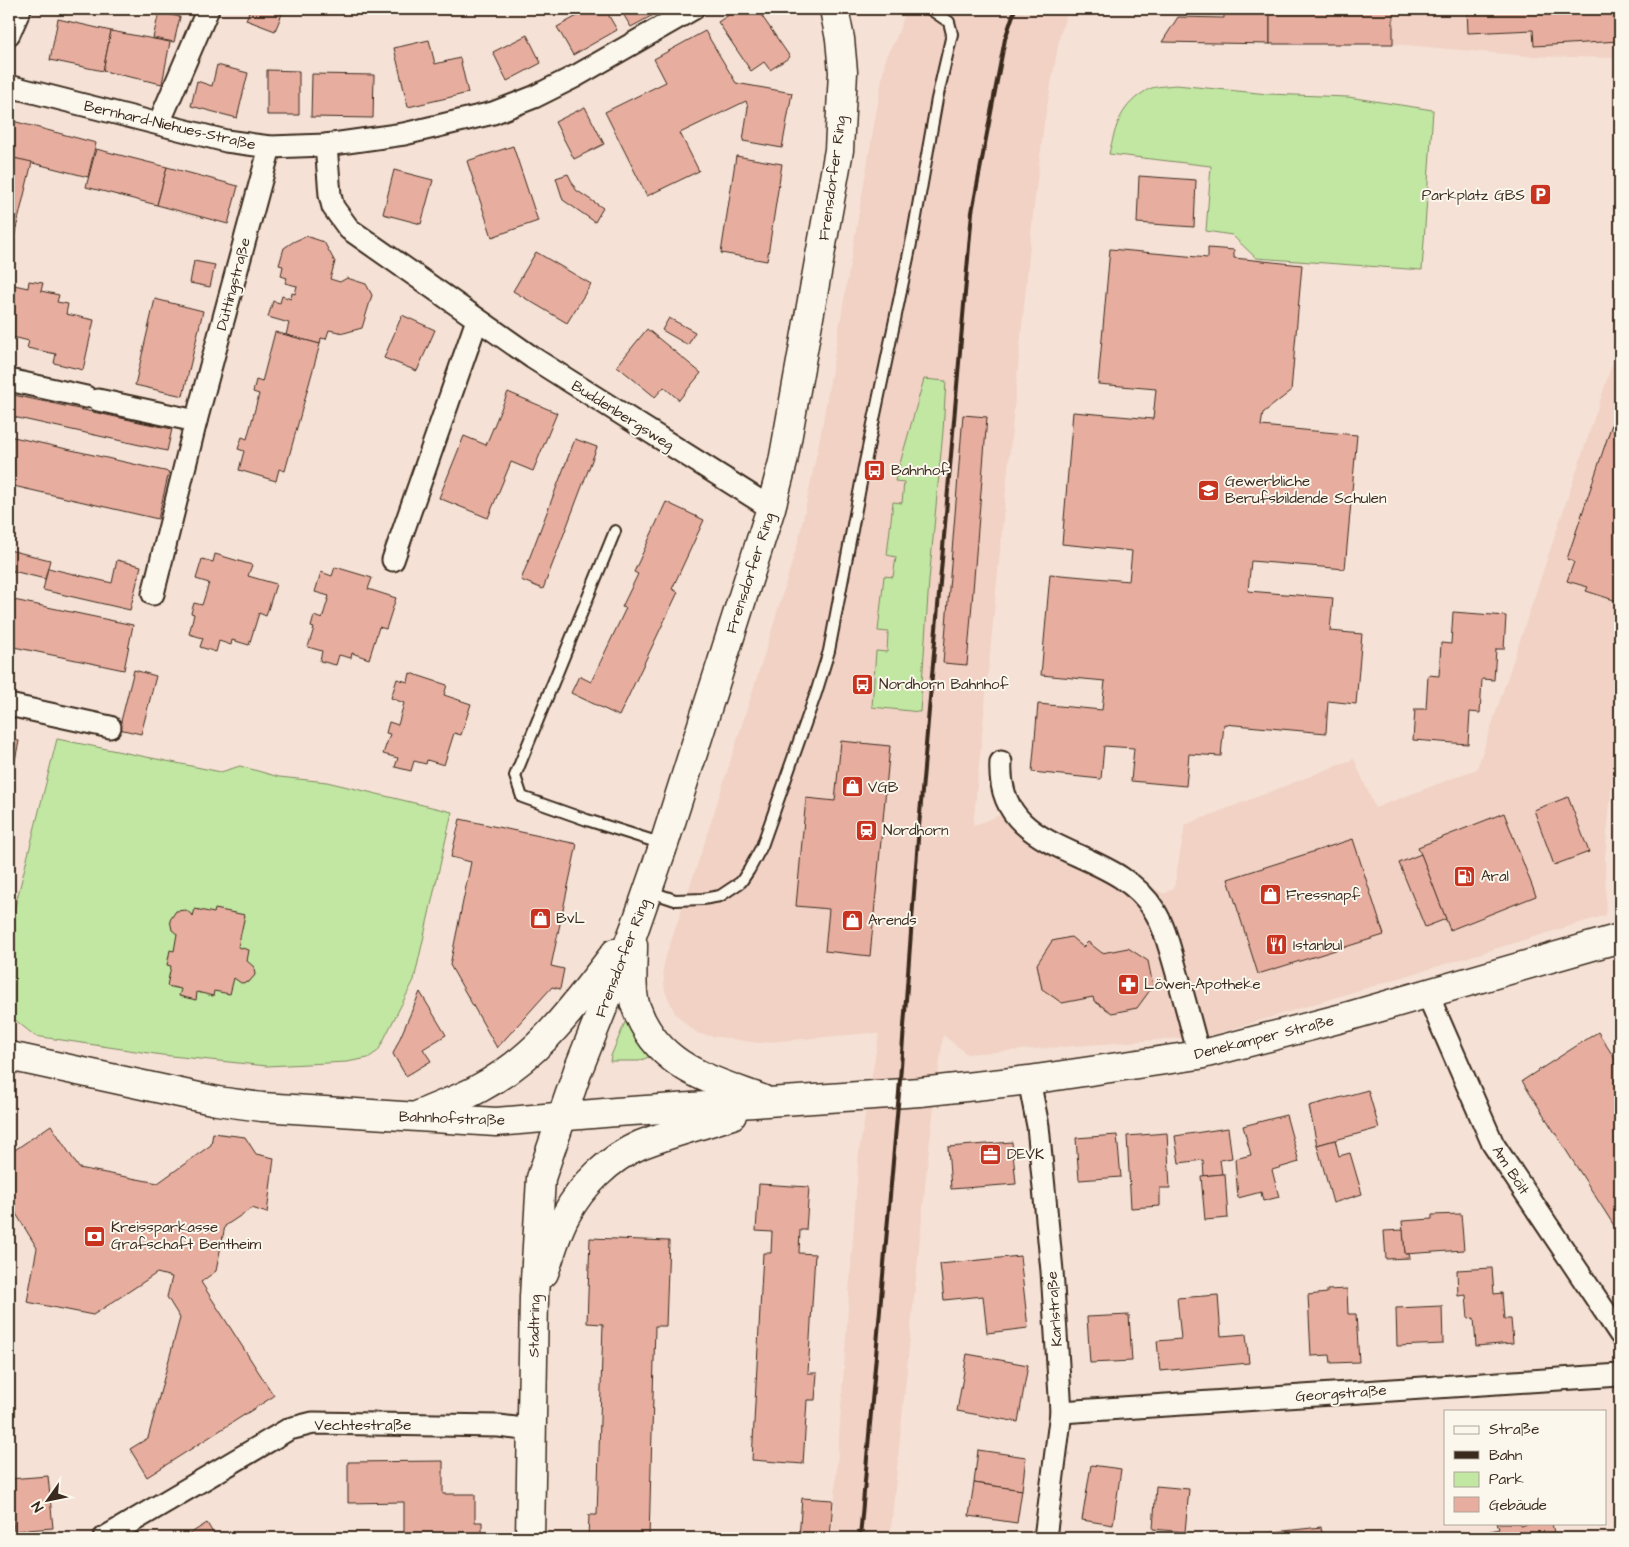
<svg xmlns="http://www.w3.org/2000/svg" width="1629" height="1547" font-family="'Architects Daughter',sans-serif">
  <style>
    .built { fill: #f1d2c5 }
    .green { fill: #c1e7a2; stroke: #7e8860 }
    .building { fill: #e7ae9f; stroke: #3b2a1e }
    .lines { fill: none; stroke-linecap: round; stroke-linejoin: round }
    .lane-casing { stroke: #3b2a1e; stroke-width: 14 }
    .street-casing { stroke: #3b2a1e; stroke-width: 25 }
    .secondary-casing { stroke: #3b2a1e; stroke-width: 31 }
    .lane { stroke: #fbf7ec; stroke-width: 10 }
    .street { stroke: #fbf7ec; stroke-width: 21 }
    .secondary { stroke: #fbf7ec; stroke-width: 28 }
    .rail { stroke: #3b2a1e; stroke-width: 4 }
    .labels { text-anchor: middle; stroke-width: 4; stroke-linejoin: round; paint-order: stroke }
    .street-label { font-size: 15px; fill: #3b2a1e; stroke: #fbf7ec }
    .poi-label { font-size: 15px; fill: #3b2a1e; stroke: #fbf7ec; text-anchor: start }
  </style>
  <rect width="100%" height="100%" fill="#f5e1d5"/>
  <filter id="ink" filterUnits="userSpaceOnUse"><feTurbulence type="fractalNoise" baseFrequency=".02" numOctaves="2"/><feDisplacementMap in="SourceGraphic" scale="10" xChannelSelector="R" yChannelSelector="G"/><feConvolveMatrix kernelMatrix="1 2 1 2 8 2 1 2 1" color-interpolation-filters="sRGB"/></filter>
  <g filter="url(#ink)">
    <g class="built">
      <polygon points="907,9 1068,9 1060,35 1044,123 1033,214 973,826 1017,808 1164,894 1174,888 1185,825 1354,759 1375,808 1477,769 1620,341 1620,712 1618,713 1605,857 1606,915 1209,1036 967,1054 943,1035 929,1147 890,1538 832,1538 859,1152 879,1034 869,1033 758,1043 699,1034 688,1026 675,1013 665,991 663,970 666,956 701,854 767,646 799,539 821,433 886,56 895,41"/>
      <polygon points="1270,9 1620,9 1620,58 1528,56 1393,44 1270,44"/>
    </g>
    <g class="green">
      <path d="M1176 85 1268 94 1348 97 1433 110 1422 270 1256 258 1232 235 1206 231 1211 166 1109 154C1116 125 1120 105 1149 89 1156 86 1168 86 1176 85Z"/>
      <polygon points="924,379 946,381 943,431 929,581 920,712 872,707 876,651 887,652 888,632 878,631 884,576 893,577 896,557 887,555 893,502 902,503 904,482 895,481"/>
      <polygon points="57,739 221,772 240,766 279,777 327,782 452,812 414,980 378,1051 368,1058 347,1062 267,1066 162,1055 35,1036 9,1015 9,931"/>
      <polygon points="628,1015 651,1056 639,1061 610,1061 611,1056"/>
    </g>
    <g class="building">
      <polygon points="250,9 284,9 275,31 246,20"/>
      <polygon points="576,9 605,9 617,30 573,55 557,27 579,15"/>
      <polygon points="620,9 664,9 631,27"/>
      <polygon points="738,9 757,9 790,57 770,70 764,62 751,71 718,22"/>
      <polygon points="1224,9 1270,9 1270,44 1162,42 1178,17 1224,18"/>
      <rect x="1270" y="9" width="123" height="35"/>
      <polygon points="1467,9 1620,9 1620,41 1534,46 1533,30 1468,33"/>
      <polygon points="159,12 180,17 174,42 153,38"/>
      <polygon points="58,19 111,31 103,71 50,60"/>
      <polygon points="111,31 170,42 162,84 103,71"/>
      <polygon points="705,31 736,83 792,93 782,148 743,141 748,107 746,101 680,133 699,171 647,196 605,112 666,82 654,59"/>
      <polygon points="527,35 541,63 507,81 493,52"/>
      <polygon points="429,40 435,64 460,58 468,93 408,107 394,48"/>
      <polygon points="217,65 248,73 237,118 191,106 197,81 212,86"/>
      <polygon points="267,70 299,71 299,115 267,115"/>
      <polygon points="312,74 374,75 373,118 311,117"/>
      <polygon points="585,107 604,144 574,159 555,122"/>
      <polygon points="9,120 96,143 88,177 9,157"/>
      <polygon points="513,146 538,221 492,237 467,161"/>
      <polygon points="96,149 167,167 157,205 86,187"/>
      <polygon points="736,156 782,164 767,261 721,253"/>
      <polygon points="9,157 32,162 14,237 9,236"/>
      <polygon points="167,167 238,186 228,224 157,205"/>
      <polygon points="394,170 433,180 421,224 383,214"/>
      <polygon points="568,174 576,190 603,208 595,222 563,200 556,178"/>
      <polygon points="1139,176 1196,180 1194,227 1137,223"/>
      <polygon points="306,236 324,242 335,262 330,279 340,282 347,278 366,284 372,295 362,328 344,333 329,330 326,339 321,338 320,344 286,335 289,323 268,317 273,301 280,303 282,296 291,299 292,293 295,294 297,286 285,283 287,278 281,276 283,266 279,265 284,248 293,242"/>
      <polygon points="1208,248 1234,250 1234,258 1302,265 1291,391 1263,413 1261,426 1357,435 1345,569 1251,561 1248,591 1333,598 1330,631 1362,634 1356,704 1328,701 1326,733 1224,724 1221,756 1189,754 1186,786 1131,781 1134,748 1104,746 1101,779 1032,772 1038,704 1102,710 1105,681 1041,675 1050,574 1129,581 1132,551 1062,544 1073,412 1153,419 1156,389 1098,384 1110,249 1208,258"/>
      <polygon points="536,252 591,284 567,323 513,291"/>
      <polygon points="194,261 215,265 210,287 190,283"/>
      <polygon points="29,281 43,283 41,291 59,295 57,302 68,304 66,314 94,320 83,370 54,363 56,354 27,348 29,341 9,336 9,292 12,293 14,285 28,288"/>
      <polygon points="155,299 203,311 183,396 135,385"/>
      <polygon points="402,315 435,330 417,371 384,358"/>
      <polygon points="669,318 695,332 688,345 662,330"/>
      <polygon points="647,329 701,373 679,400 664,387 655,397 617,366"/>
      <polygon points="275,332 320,344 285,471 279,469 276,481 239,470 244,451 238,449 242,437 247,439 259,394 253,392 256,380 262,382"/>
      <polygon points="508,392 557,413 533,471 511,462 488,518 439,498 464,436 486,445"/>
      <polygon points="9,394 172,429 167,451 9,416"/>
      <polygon points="1620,400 1620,602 1586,591 1588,587 1567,581 1574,562 1567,559"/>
      <polygon points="963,415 987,417 967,665 943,663"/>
      <polygon points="9,436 169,472 158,519 9,485"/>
      <polygon points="575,439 597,447 543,589 521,580"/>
      <polygon points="666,502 704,520 672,589 678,592 619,716 571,693 579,676 591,682 626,608 622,607 638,574 634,572"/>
      <polygon points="9,550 50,560 45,579 9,570"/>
      <polygon points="215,554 252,565 248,576 276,584 266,616 259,613 249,645 232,640 231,645 219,641 216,652 200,647 203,638 189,634 194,614 191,613 194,603 202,605 209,583 196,579 202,559 213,562"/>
      <polygon points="117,560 141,566 130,610 43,590 48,568 112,583"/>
      <polygon points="335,567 372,578 368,589 396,598 386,629 379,627 369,659 352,653 351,658 339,655 336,665 320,661 322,651 308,647 314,628 311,627 314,616 322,619 329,596 315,592 321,572 332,576"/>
      <polygon points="9,599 133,625 124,670 9,646"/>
      <polygon points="1453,612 1506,616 1504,649 1496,649 1494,680 1482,679 1480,713 1470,712 1468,744 1413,740 1415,709 1426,709 1428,675 1439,676 1441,643 1451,644"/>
      <polygon points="134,670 156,676 141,734 119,729"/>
      <polygon points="410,673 447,685 444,695 471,704 461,735 454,733 444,765 427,760 426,764 414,761 411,771 395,767 398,758 383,754 390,734 386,733 389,722 398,725 404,703 391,698 397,679 408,682"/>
      <polygon points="9,739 19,741 12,775 9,774"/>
      <polygon points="841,741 890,746 870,956 825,951 829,909 796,906 806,798 835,801"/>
      <polygon points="1568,797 1589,852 1554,865 1534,810"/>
      <polygon points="1504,813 1536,896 1450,930 1418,847"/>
      <polygon points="460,819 577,844 551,966 564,969 560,989 552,987 497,1048 450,965 471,862 451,857"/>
      <polygon points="1353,839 1384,935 1258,974 1228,879"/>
      <polygon points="1421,854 1446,919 1425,927 1399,863"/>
      <polygon points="195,909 214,913 215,909 245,915 238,947 249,950 247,961 254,967 255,975 249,982 241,983 234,978 230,994 214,991 213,996 197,992 196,1000 179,996 181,989 167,986 171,966 167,965 170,950 174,951 177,934 172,930 170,920 176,911 186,910 193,916"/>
      <polygon points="1071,937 1083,947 1088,942 1102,953 1128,948 1148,961 1153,986 1137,1008 1112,1013 1094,1001 1093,997 1062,1003 1042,989 1037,964 1052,941"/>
      <polygon points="420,992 446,1035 423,1049 431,1061 406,1076 393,1054"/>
      <polygon points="1598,1032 1620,1067 1620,1235 1522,1081"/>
      <polygon points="1368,1090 1379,1128 1317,1145 1309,1106"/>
      <polygon points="1286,1115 1299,1162 1272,1170 1279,1197 1263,1201 1261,1192 1238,1198 1235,1159 1251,1155 1243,1126"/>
      <polygon points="51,1125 79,1168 158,1183 211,1145 213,1133 245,1137 256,1154 274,1158 267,1213 252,1208 225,1226 216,1271 201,1282 274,1396 147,1477 130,1449 148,1438 180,1318 167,1297 172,1277 157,1273 93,1315 27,1302 37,1248 15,1212 9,1215 9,1151 12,1152"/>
      <polygon points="1228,1128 1232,1158 1220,1160 1222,1174 1204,1176 1203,1160 1179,1163 1175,1136"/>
      <polygon points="1167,1133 1170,1188 1160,1188 1160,1206 1131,1208 1127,1136"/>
      <polygon points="1117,1135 1121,1177 1079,1180 1076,1138"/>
      <polygon points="1335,1140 1339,1156 1350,1153 1362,1194 1333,1203 1317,1145"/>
      <polygon points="1012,1142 1016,1184 951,1189 948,1147"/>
      <polygon points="1222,1174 1225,1174 1228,1218 1205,1220 1201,1176"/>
      <polygon points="759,1184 809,1187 806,1230 800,1230 799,1253 815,1254 808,1373 817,1373 815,1400 807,1400 803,1464 752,1460 763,1253 771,1253 772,1232 756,1231"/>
      <polygon points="1461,1214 1464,1250 1405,1254 1402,1221 1432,1219 1432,1215"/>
      <polygon points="1403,1230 1405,1254 1409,1254 1410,1258 1386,1259 1384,1231"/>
      <polygon points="590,1238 669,1241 666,1326 655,1326 649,1538 588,1538 589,1515 597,1515 603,1324 587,1323"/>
      <polygon points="1020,1256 1028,1328 987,1333 983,1296 944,1300 940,1264"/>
      <polygon points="1492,1268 1494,1294 1502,1293 1504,1319 1511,1319 1513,1343 1476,1346 1474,1318 1468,1319 1466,1295 1458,1296 1457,1270"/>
      <polygon points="1347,1289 1348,1314 1356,1314 1359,1362 1331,1363 1330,1355 1311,1356 1308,1295 1327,1293 1327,1290"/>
      <polygon points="1218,1295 1221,1336 1246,1334 1249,1363 1160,1371 1157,1341 1181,1339 1177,1298"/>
      <polygon points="1442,1306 1443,1344 1397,1346 1396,1308"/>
      <polygon points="1129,1315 1132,1361 1090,1363 1087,1317"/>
      <polygon points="967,1354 1028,1365 1018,1422 957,1411"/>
      <polygon points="978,1450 1026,1457 1022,1490 974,1483"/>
      <polygon points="443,1461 443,1494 475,1494 475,1522 482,1522 482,1538 404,1538 404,1502 348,1503 348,1462"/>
      <polygon points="1091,1465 1121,1469 1113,1525 1082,1520"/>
      <polygon points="48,1476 53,1528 14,1531 9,1479"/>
      <polygon points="974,1483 1022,1490 1017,1523 969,1516"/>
      <polygon points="1156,1486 1189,1489 1185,1532 1153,1529"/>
      <polygon points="802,1498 833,1500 830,1538 799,1538"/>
      <polygon points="207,1523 216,1538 183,1538"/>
      <polygon points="1497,1523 1520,1523 1520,1526 1533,1523 1552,1523 1555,1538 1471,1538 1470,1536 1499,1529"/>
      <polygon points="1321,1527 1322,1538 1266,1538 1265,1533"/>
      <polygon points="981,1535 1004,1538 981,1538"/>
    </g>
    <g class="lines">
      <defs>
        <g id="lane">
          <polyline points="615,531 515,776 522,797 587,820 663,844"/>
          <polyline points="648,891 675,900 703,899 720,896 741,882 749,870 762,846 816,693 829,651 864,467 913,234 937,99 952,34 949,22 930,9"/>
        </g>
        <g id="street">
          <polyline points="9,34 20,9"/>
          <polyline points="9,86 226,141 270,147 326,145 404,134 493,113 534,97 576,76 693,9"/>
          <polyline points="159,123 208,9"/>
          <polyline points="326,145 330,195 333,207 349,229 533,358 771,508"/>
          <polyline points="9,380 86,397"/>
          <polyline points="98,400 196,421"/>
          <polyline points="393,560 477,320"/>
          <polyline points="153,594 196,421 270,147"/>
          <polyline points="9,705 110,727"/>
          <path d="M1001 762C995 859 1114 843 1154 910 1164 925 1169 946 1174 963 1183 994 1191 1024 1199 1055"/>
          <polyline points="1427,993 1493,1144 1620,1334"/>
          <polyline points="1029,1080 1038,1126 1052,1271 1061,1412 1045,1538"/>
          <polyline points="1061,1412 1620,1375"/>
          <polyline points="104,1538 289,1429 313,1423 499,1426 532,1430"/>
        </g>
        <g id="secondary">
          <path d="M633 945C633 962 630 992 636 1007 657 1067 709 1079 762 1099"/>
          <polyline points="9,1056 217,1101 262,1107 496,1122 616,1112 920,1092 1029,1080 1199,1055 1346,1017 1620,938"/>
          <path d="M419 1115C438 1106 460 1099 478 1089 539 1057 574 1006 615 953"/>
          <path d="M544 1273C551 1254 556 1233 566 1215 581 1186 610 1158 640 1145 670 1133 702 1125 732 1115"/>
          <polyline points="530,1538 534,1297 541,1178 578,1070 634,930 664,844 771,508 783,462 839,150 843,72 840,39 834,9"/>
        </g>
      </defs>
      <use href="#lane" class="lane-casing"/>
      <use href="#street" class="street-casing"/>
      <use href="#secondary" class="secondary-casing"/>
      <use href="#lane" class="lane"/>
      <use href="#street" class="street"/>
      <use href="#secondary" class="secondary"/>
      <polyline class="rail" points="860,1538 899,1093 919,826 972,212 1005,39 1015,9"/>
    </g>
  </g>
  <defs>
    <symbol id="parking-square" viewBox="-11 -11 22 22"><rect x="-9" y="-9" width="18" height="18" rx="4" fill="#c8321e" stroke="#fbf7ec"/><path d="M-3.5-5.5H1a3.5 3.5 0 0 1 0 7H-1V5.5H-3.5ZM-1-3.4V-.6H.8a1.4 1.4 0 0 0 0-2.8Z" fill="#fff"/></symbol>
    <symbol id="bus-square" viewBox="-11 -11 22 22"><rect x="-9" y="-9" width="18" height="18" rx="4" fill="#c8321e" stroke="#fbf7ec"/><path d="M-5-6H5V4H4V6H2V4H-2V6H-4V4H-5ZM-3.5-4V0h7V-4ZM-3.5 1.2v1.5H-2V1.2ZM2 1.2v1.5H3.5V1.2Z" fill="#fff"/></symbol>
    <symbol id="school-square" viewBox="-11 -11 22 22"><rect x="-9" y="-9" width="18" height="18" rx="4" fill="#c8321e" stroke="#fbf7ec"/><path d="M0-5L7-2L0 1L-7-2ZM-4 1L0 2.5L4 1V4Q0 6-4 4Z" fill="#fff"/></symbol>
    <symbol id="shop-square" viewBox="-11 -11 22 22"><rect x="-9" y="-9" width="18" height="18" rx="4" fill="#c8321e" stroke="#fbf7ec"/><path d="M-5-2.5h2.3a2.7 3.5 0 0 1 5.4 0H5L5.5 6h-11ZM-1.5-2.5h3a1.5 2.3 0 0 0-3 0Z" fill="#fff"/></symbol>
    <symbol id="station-square" viewBox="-11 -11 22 22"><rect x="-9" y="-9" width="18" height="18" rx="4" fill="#c8321e" stroke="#fbf7ec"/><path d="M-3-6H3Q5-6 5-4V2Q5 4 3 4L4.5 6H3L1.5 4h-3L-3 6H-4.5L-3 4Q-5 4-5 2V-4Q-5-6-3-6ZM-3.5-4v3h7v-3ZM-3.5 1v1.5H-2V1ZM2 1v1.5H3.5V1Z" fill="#fff"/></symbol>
    <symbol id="fuel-square" viewBox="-11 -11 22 22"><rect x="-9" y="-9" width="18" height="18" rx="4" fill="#c8321e" stroke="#fbf7ec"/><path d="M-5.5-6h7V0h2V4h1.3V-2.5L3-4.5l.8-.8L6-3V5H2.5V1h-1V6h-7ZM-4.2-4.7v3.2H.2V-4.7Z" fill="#fff"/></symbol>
    <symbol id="restaurant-square" viewBox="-11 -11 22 22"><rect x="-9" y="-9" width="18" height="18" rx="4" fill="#c8321e" stroke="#fbf7ec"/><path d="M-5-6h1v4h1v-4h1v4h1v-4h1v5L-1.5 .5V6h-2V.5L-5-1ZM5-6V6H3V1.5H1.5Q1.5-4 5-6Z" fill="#fff"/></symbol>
    <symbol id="pharmacy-square" viewBox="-11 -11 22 22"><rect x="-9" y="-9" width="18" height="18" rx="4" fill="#c8321e" stroke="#fbf7ec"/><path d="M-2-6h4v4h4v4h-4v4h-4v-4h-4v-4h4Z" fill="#fff"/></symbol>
    <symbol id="office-square" viewBox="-11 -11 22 22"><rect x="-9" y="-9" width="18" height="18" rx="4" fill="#c8321e" stroke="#fbf7ec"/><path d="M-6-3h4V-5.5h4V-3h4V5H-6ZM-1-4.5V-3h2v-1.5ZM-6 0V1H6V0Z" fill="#fff"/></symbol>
    <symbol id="bank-square" viewBox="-11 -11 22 22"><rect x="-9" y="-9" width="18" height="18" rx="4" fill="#c8321e" stroke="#fbf7ec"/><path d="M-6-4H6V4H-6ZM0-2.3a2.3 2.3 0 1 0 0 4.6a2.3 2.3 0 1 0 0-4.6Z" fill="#fff"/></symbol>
  </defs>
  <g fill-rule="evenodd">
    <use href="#parking-square" x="1528" y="182" width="25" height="25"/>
    <use href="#bus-square" x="862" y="458" width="25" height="25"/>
    <use href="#school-square" x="1196" y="478" width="25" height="25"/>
    <use href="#bus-square" x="850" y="672" width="25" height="25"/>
    <use href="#shop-square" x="840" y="774" width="25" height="25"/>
    <use href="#station-square" x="854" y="818" width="25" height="25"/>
    <use href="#fuel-square" x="1452" y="864" width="25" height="25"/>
    <use href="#shop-square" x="1258" y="882" width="25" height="25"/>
    <use href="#shop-square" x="528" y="906" width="25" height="25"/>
    <use href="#shop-square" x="840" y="908" width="25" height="25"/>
    <use href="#restaurant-square" x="1264" y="932" width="25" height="25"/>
    <use href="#pharmacy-square" x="1116" y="972" width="25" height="25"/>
    <use href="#office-square" x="978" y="1142" width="25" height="25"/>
    <use href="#bank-square" x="82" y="1224" width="25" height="25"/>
  </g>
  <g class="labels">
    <g class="street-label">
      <text transform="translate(170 125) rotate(13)" y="5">Bernhard-Niehues-Straße</text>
      <text transform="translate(832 178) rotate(-82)" y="5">Frensdorfer Ring</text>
      <text transform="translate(233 284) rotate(-75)" y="5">Düttingstraße</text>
      <text transform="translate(623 415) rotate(32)" y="5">Buddenbergsweg</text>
      <text transform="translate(750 573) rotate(-72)" y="5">Frensdorfer Ring</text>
      <text transform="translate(622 958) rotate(-69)" y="5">Frensdorfer Ring</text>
      <text transform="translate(1264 1037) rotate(-14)" y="5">Denekamper Straße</text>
      <text transform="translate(452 1118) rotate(2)" y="5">Bahnhofstraße</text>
      <text transform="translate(1511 1170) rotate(57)" y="5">Am Bölt</text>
      <text transform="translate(1054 1309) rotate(-94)" y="5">Karlstraße</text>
      <text transform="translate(534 1326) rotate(-89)" y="5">Stadtring</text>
      <text transform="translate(1341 1393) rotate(-4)" y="5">Georgstraße</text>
      <text x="363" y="1430">Vechtestraße</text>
    </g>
    <g class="poi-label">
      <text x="1525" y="200" text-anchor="end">Parkplatz GBS</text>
      <text x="891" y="475">Bahnhof</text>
      <text x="1225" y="486">Gewerbliche<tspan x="1225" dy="17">Berufsbildende Schulen</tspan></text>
      <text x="879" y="689">Nordhorn Bahnhof</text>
      <text x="868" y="792">VGB</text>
      <text x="883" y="835">Nordhorn</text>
      <text x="1481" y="881">Aral</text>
      <text x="1286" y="900">Fressnapf</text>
      <text x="556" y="923">BvL</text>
      <text x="868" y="925">Arends</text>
      <text x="1293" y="950">Istanbul</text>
      <text x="1144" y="989">Löwen-Apotheke</text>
      <text x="1007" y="1159">DEVK</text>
      <text x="111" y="1232">Kreissparkasse<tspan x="111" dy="17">Grafschaft Bentheim</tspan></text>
    </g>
  </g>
  <rect width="1629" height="1547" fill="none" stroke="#fbf7ec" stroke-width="30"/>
  <rect x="15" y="15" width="1599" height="1517" fill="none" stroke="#3b2a1e" stroke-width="2" filter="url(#ink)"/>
  <rect x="1444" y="1410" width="162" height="115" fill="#fbf7ec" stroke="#aea59a"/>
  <rect x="1454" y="1426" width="25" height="8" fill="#fbf7ec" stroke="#aea59a"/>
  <text x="1489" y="1434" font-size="15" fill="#3b2a1e">Straße</text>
  <rect x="1454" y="1451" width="25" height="8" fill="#3b2a1e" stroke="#aea59a"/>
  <text x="1489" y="1460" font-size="15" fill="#3b2a1e">Bahn</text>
  <rect x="1454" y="1472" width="25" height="15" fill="#c1e7a2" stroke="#aea59a"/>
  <text x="1489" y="1484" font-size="15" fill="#3b2a1e">Park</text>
  <rect x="1454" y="1497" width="25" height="15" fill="#e7ae9f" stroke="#aea59a"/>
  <text x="1489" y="1510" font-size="15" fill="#3b2a1e">Gebäude</text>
  <g transform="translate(48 1500) rotate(237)" stroke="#fbf7ec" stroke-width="4" paint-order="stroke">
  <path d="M0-4L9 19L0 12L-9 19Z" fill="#3b2a1e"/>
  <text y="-8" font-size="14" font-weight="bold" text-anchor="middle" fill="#3b2a1e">N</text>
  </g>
</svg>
